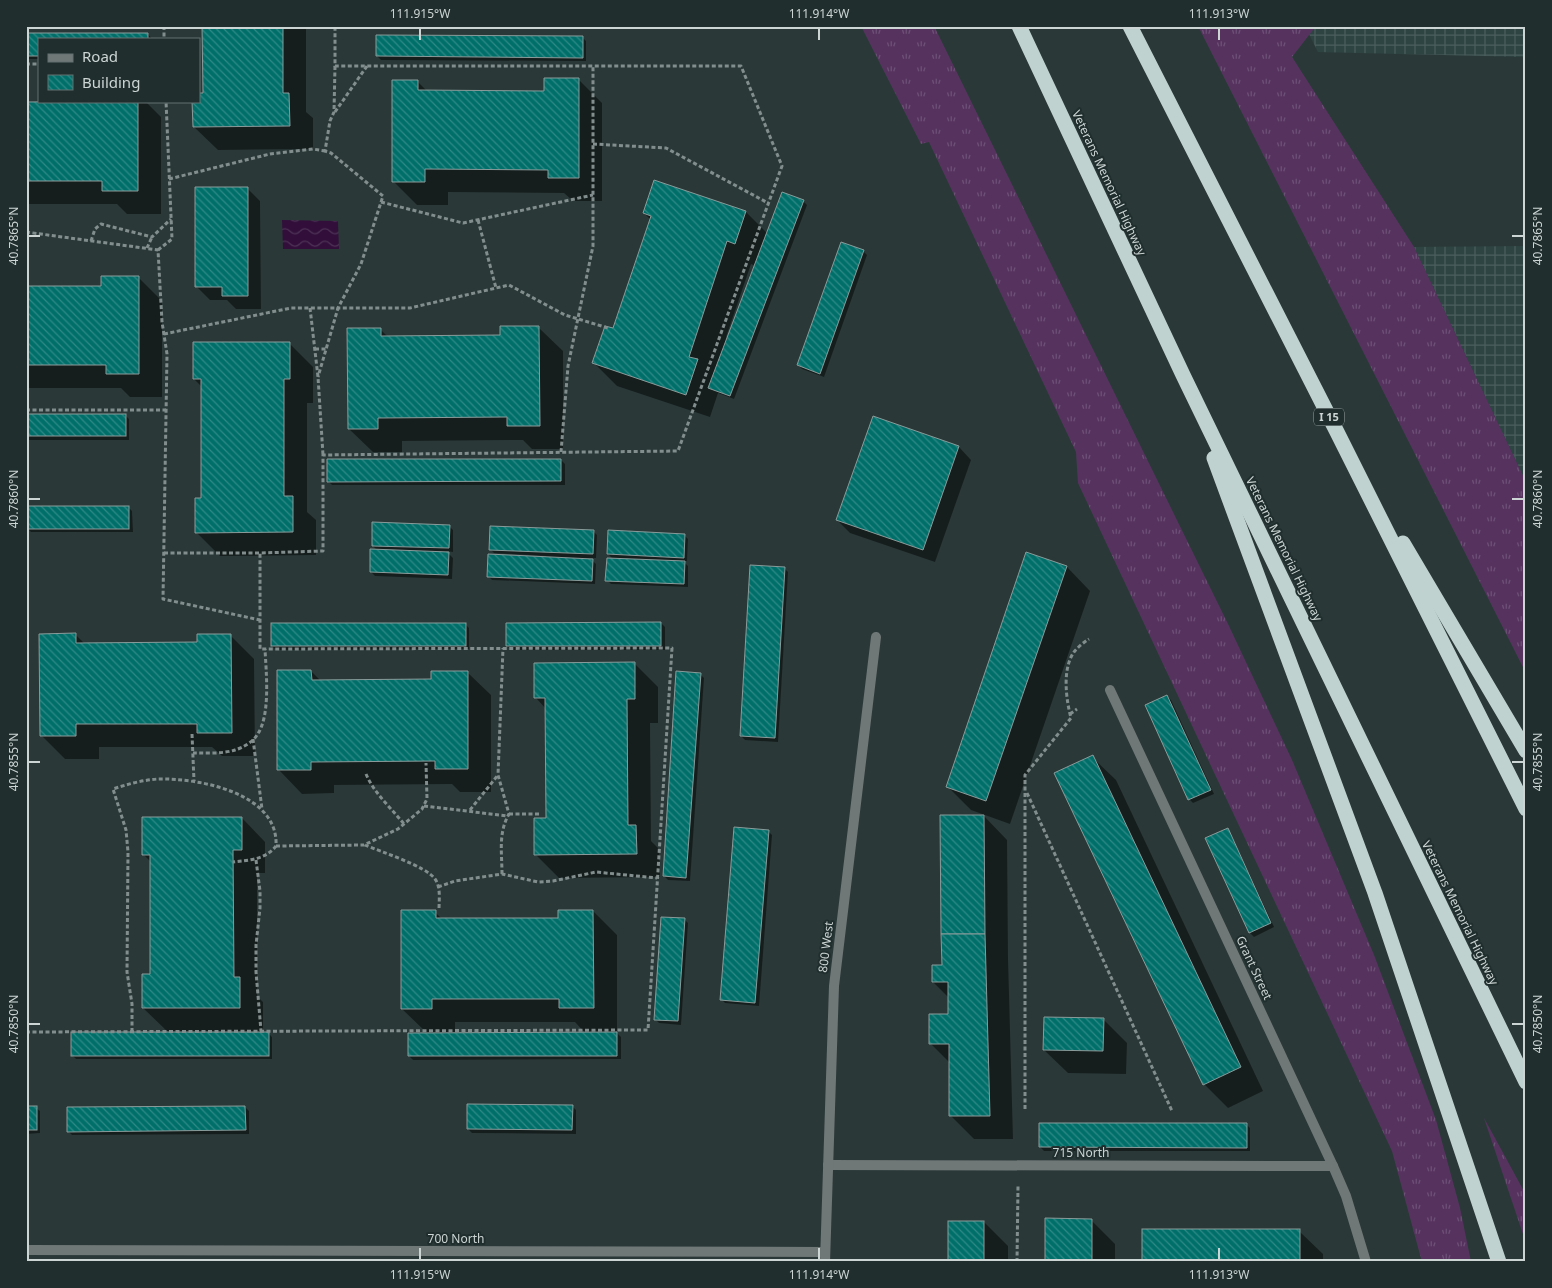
<svg xmlns="http://www.w3.org/2000/svg" width="1552" height="1288" font-family="'Noto Sans',sans-serif">
  <style>
    .industrial { fill: url(#industrial-grid) }
    .grass { fill: url(#grass-tufts) }
    .water { fill: url(#water-waves) }
    .shadow { fill: #0007; fill-rule: evenodd }
    .building { fill: url(#building-back-hatch); stroke: #8a9b9a }
    .lines { fill: none; stroke-linecap: round; stroke-linejoin: round }
    .path { stroke: #828e8d; stroke-width: 3; stroke-dasharray: 4 2.5; stroke-linecap: butt }
    .street { stroke: #707777; stroke-width: 10 }
    .highway { stroke: #c0d2d0; stroke-width: 15 }
    .ticks { fill: none; stroke: #ccd5d4; stroke-width: 2 }
    .labels { text-anchor: middle; stroke-width: 4; stroke-linejoin: round; paint-order: stroke }
    .shield { fill: #202f2e; stroke: #98a3a2; stroke-width: 1 }
    .shield-label { font-size: 11px; font-weight: bold; fill: #ccd5d4 }
    .street-label { font-size: 12px; fill: #ccd5d4; stroke: #202f2e }
    .neatline { fill: none; stroke: #ccd5d4; stroke-width: 2 }
    .ticks-label { font-size: 12px; text-anchor: middle; fill: #ccd5d4 }
  </style>
  <defs>
    <pattern id="industrial-grid" width="8" height="8" patternUnits="userSpaceOnUse" patternTransform="scale(1.25)"><rect width="8" height="8" fill="#2d4443"/><path d="M0 4h8M4 0v8" fill="none" stroke="#4a5e5d"/></pattern>
    <pattern id="grass-tufts" width="24" height="20" patternUnits="userSpaceOnUse" patternTransform="scale(1.25)"><rect width="24" height="20" fill="#56335f"/><path d="M3 7l-1-3M5 7V3M7 7l1-3M15 17l-1-3M17 17v-4M19 17l1-3" fill="none" stroke="#6d5075"/></pattern>
    <pattern id="water-waves" width="16" height="10" patternUnits="userSpaceOnUse" patternTransform="scale(1.25)"><rect width="16" height="10" fill="#310f3a"/><path d="M0 5q4-4 8 0t8 0" fill="none" stroke="#4e3156"/></pattern>
    <pattern id="building-back-hatch" width="6" height="6" patternUnits="userSpaceOnUse" patternTransform="scale(1.25)"><rect width="6" height="6" fill="#006f6a"/><path d="M-1 5l2 2M0 0l6 6M5-1l2 2" fill="none" stroke="#308985"/></pattern>
  </defs>
  <rect width="100%" height="100%" fill="#2a3938"/>
  <g class="industrial">
    <polygon points="1305,26 1526,26 1526,57 1318,52"/>
    <polygon points="1526,246 1526,482 1414,247"/>
  </g>
  <g class="grass">
    <polygon points="861,26 934,26 1228,624 1292,760 1374,955 1436,1120 1460,1208 1471,1262 1422,1262 1392,1151 1078,483 1076,452 929,142 921,144"/>
    <polygon points="1198,26 1316,26 1292,57 1414,247 1526,482 1526,673"/>
    <polygon points="1484,1118 1526,1195 1526,1243"/>
  </g>
  <polygon class="water" points="282,220 338,221 339,249 283,249"/>
  <g class="shadow">
    <polygon points="203,26 306,26 306,112 313,118 313,149 218,150 194,127 199,95 204,95"/>
    <polygon points="26,34 148,34 152,39 39,39 39,59 26,59"/>
    <polygon points="582,37 586,41 586,61 381,60 377,56"/>
    <polygon points="578,79 602,103 602,201 573,201 564,193 448,192 448,205 417,205 393,181 417,81 428,92 546,92"/>
    <polygon points="103,101 145,101 161,117 161,214 127,214 117,204 26,204 26,103 103,103"/>
    <polygon points="247,188 260,201 261,309 236,309 227,300 210,300 197,287"/>
    <path d="M803 201 807 205 734 399 718 393 710 417 617 386 594 363 614 330 651 220 644 213 746 212 768 234ZM751 264 756 266 729 338 726 337Z"/>
    <polygon points="863,251 867,255 824,377 802,369 798,365"/>
    <polygon points="138,277 162,301 162,397 130,397 121,388 26,388 26,287 102,287"/>
    <polygon points="539,328 563,351 563,449 532,449 523,440 402,441 402,452 373,452 349,429 380,329 388,337 501,336"/>
    <polygon points="289,343 313,367 313,403 307,403 307,512 316,520 316,555 220,556 196,532 203,499 203,388 194,379"/>
    <polygon points="26,415 125,415 129,419 129,440 26,440"/>
    <polygon points="959,447 971,460 935,562 850,533 837,520"/>
    <polygon points="561,460 565,464 565,485 332,485 328,481"/>
    <polygon points="128,507 132,511 133,532 31,532 27,528"/>
    <polygon points="449,526 453,530 453,552 446,551 453,558 452,579 375,576 371,572 378,551 373,546"/>
    <polygon points="593,531 597,535 596,558 590,558 596,564 595,584 492,580 488,576 546,558 546,556 494,553 490,549"/>
    <polygon points="684,535 688,539 687,561 683,561 688,566 688,587 611,584 607,580 614,560 608,554"/>
    <polygon points="1067,567 1090,591 1010,824 971,810 947,786"/>
    <polygon points="784,568 788,572 778,742 745,740 741,736"/>
    <polygon points="661,623 665,627 665,650 511,650 507,646"/>
    <polygon points="465,624 469,628 469,649 276,650 272,646"/>
    <polygon points="76,635 85,644 199,643 231,636 254,659 255,756 222,756 212,747 99,747 99,759 65,759 41,735"/>
    <polygon points="634,663 658,687 658,723 650,723 651,841 659,849 660,877 559,878 536,855 548,820 546,709 536,698"/>
    <polygon points="311,671 321,681 432,680 467,672 491,695 491,792 460,792 452,784 334,785 334,793 302,794 279,770"/>
    <polygon points="700,674 704,678 690,881 668,880 664,876"/>
    <polygon points="1167,696 1171,700 1214,794 1193,803 1189,799"/>
    <polygon points="1092,757 1116,780 1263,1091 1228,1108 1204,1084"/>
    <polygon points="984,816 1007,840 1008,958 1013,1139 974,1139 951,1116 950,1063 931,1044 949,1016 949,998 933,982 943,967"/>
    <polygon points="242,818 265,842 265,873 257,873 257,996 263,1002 263,1033 268,1033 272,1037 272,1059 76,1059 72,1055 169,1033 143,1008 152,976 151,862 144,855"/>
    <polygon points="1228,830 1231,834 1274,927 1254,937 1250,933 1207,839"/>
    <polygon points="768,831 772,835 759,1006 725,1003 721,999"/>
    <path d="M593 911 617 935V1031H615L621 1037V1059L413 1060 409 1056 428 1034 402 1009 435 912 442 919H559ZM455 1022H575L586 1034H455Z"/>
    <polygon points="684,919 688,923 681,1025 659,1023 655,1019"/>
    <polygon points="1103,1019 1127,1043 1126,1074 1068,1073 1044,1050"/>
    <polygon points="572,1106 576,1110 576,1134 472,1133 468,1129"/>
    <polygon points="245,1107 249,1111 249,1134 72,1135 68,1131"/>
    <polygon points="26,1108 36,1108 40,1111 40,1133 26,1134"/>
    <polygon points="1246,1124 1250,1128 1250,1151 1044,1151 1040,1147"/>
    <polygon points="1091,1220 1115,1244 1115,1262 1046,1262"/>
    <polygon points="984,1222 1008,1246 1008,1262 949,1262"/>
    <polygon points="1299,1231 1323,1254 1323,1262 1143,1262"/>
  </g>
  <g class="building">
    <polygon points="202,26 283,26 283,93 289,93 290,126 193,127 192,101 199,101 199,93 203,93"/>
    <polygon points="26,33 148,33 148,39 39,39 39,56 26,56"/>
    <polygon points="376,35 583,36 583,58 376,56"/>
    <polygon points="544,78 579,78 579,178 548,178 548,170 425,169 425,182 392,182 392,80 418,80 418,90 544,91"/>
    <polygon points="138,101 138,191 102,191 102,181 26,181 26,102"/>
    <polygon points="654,180 746,211 735,244 727,241 689,357 698,359 686,395 592,363 605,326 613,328 651,216 643,213"/>
    <polygon points="195,187 248,187 248,296 222,296 222,287 195,287"/>
    <polygon points="782,192 804,200 730,396 708,388"/>
    <polygon points="841,242 864,250 820,374 797,365"/>
    <polygon points="101,276 139,276 139,374 106,374 106,365 26,365 26,286 101,286"/>
    <polygon points="500,326 539,326 540,426 507,426 507,417 378,418 378,429 348,429 347,328 381,328 381,336 500,335"/>
    <polygon points="193,342 290,342 290,379 284,379 284,496 293,496 293,532 195,533 195,498 201,498 201,379 193,379"/>
    <rect x="26" y="414" width="100" height="22"/>
    <polygon points="873,416 959,446 923,550 836,520"/>
    <polygon points="327,459 561,459 561,481 327,482"/>
    <rect x="26" y="506" width="103" height="23"/>
    <polygon points="372,522 450,525 449,548 372,546"/>
    <polygon points="490,526 594,530 593,554 489,550"/>
    <polygon points="608,530 685,534 684,558 607,554"/>
    <polygon points="370,549 449,552 448,575 370,572"/>
    <polygon points="1026,552 1067,566 986,801 946,787"/>
    <polygon points="488,554 593,559 592,581 487,577"/>
    <polygon points="607,558 685,561 684,584 605,581"/>
    <polygon points="750,565 785,567 775,738 740,736"/>
    <polygon points="661,622 661,646 506,646 506,623"/>
    <rect x="271" y="623" width="195" height="23"/>
    <polygon points="76,633 76,643 197,642 197,634 231,634 232,733 197,733 197,724 76,724 76,736 40,736 39,634"/>
    <polygon points="635,662 635,699 627,699 628,825 636,825 637,854 534,855 534,818 546,818 545,698 534,698 534,663"/>
    <polygon points="277,670 311,670 312,680 431,679 431,671 468,671 468,769 435,769 435,761 311,762 311,770 277,770"/>
    <polygon points="676,671 701,673 686,878 663,876"/>
    <polygon points="1167,695 1211,790 1188,800 1145,705"/>
    <polygon points="1093,755 1241,1067 1203,1085 1054,773"/>
    <polygon points="940,815 984,815 985,934 941,934"/>
    <polygon points="142,817 242,817 242,850 233,850 234,977 240,977 240,1008 142,1008 142,974 150,974 150,855 142,855"/>
    <polygon points="734,827 769,830 755,1003 720,1000"/>
    <polygon points="1228,828 1271,923 1249,933 1205,838"/>
    <polygon points="401,910 436,910 436,918 558,918 558,910 593,910 594,1008 559,1008 559,999 432,999 432,1009 401,1009"/>
    <polygon points="661,917 685,918 678,1021 654,1020"/>
    <polygon points="941,934 985,934 990,1116 949,1116 949,1044 929,1044 929,1014 948,1014 948,982 932,982 932,965 942,965"/>
    <polygon points="1044,1017 1104,1018 1103,1051 1043,1050"/>
    <rect x="71" y="1032" width="198" height="24"/>
    <polygon points="617,1032 617,1056 408,1056 408,1033"/>
    <polygon points="467,1104 573,1105 572,1130 467,1129"/>
    <rect x="26" y="1106" width="11" height="24"/>
    <polygon points="245,1106 246,1130 67,1132 67,1107"/>
    <polygon points="1039,1123 1247,1123 1247,1148 1039,1147"/>
    <polygon points="1045,1218 1092,1219 1092,1262 1045,1262"/>
    <rect x="948" y="1221" width="36" height="41"/>
    <rect x="1142" y="1229" width="158" height="33"/>
  </g>
  <g class="lines">
    <g class="path">
      <polyline points="164,26 164,39"/>
      <polyline points="26,64 39,64"/>
      <polyline points="335,66 334,112 330,121 325,151 331,153 383,196 361,264 338,308 410,308 509,285 565,315 608,328"/>
      <polyline points="335,112 367,66"/>
      <polyline points="593,144 666,148 768,203"/>
      <polyline points="169,179 270,154 313,149 325,151"/>
      <polyline points="381,202 463,223 593,195"/>
      <polyline points="478,220 496,288"/>
      <polyline points="26,232 158,250 162,322 167,354 163,599 260,620"/>
      <polyline points="91,241 95,229 101,224 152,237 171,219"/>
      <polyline points="147,248 152,237"/>
      <polyline points="158,250 172,239 166,101"/>
      <polyline points="310,308 318,377 323,455"/>
      <polyline points="164,334 291,308 338,308 318,377"/>
      <polyline points="315,349 327,349"/>
      <polyline points="26,410 166,410"/>
      <polyline points="561,452 568,366 593,246 593,66"/>
      <polyline points="164,553 260,553"/>
      <polyline points="1070,714 1077,709"/>
      <polyline points="192,734 194,781"/>
      <polyline points="253,739 262,809"/>
      <path d="M193 753C206 753 222 754 235 750 242 748 253 742 257 735 271 716 266 671 265 649"/>
      <path d="M366 774C374 793 391 808 404 824"/>
      <polyline points="1027,793 1172,1111"/>
      <polyline points="424,806 508,816"/>
      <polyline points="470,810 498,775"/>
      <polyline points="509,814 539,814"/>
      <path d="M365 845C381 852 426 866 435 879 441 887 439 900 439 910"/>
      <polyline points="276,846 364,845 398,829 422,809 427,799 426,763"/>
      <polyline points="256,860 260,891 260,908 256,945 256,972 261,1031"/>
      <path d="M502 874C502 853 498 833 509 814L498 775 503 648"/>
      <polyline points="438,887 455,881 502,874 538,882 553,881 596,872 657,878"/>
      <polyline points="26,1032 648,1030 672,648 260,649 260,553 323,551 323,455 678,451 782,166 741,66 335,66 335,26"/>
      <path d="M132 1032V1004L127 972 128 852 126 830 113 789C128 784 143 780 158 779 199 778 279 793 276 846 265 860 249 860 233 862"/>
      <path d="M1025 1109V775L1071 718C1066 699 1062 669 1074 652 1078 647 1084 642 1089 639"/>
      <polyline points="1017,1262 1018,1186"/>
    </g>
    <g class="street">
      <polyline points="1110,690 1333,1166 1346,1196 1366,1262"/>
      <polyline points="828,1165 1333,1166"/>
      <polyline points="26,1250 825,1252"/>
      <polyline points="825,1262 834,986 876,637"/>
    </g>
    <g class="highway">
      <polyline points="1019,26 1183,375 1526,1082"/>
      <polyline points="1130,26 1337,432 1526,809"/>
      <polyline points="1214,458 1375,893 1499,1262"/>
      <polyline points="1403,543 1526,751"/>
    </g>
  </g>
  <path class="ticks" d="M420 28V40M819 28V40M1219 28V40M28 236H40M1512 236H1524M28 499H40M1512 499H1524M28 762H40M1512 762H1524M28 1024H40M1512 1024H1524M420 1248V1260M819 1248V1260M1219 1248V1260"/>
  <g class="labels">
    <rect class="shield" x="1314" y="408.5" width="30" height="17" rx="4"/>
    <g class="shield-label">
      <text x="1329" y="421">I 15</text>
    </g>
    <g class="street-label">
      <text transform="translate(1109 183) rotate(65)" y="4">Veterans Memorial Highway</text>
      <text transform="translate(1284 549) rotate(64)" y="4">Veterans Memorial Highway</text>
      <text transform="translate(1460 913) rotate(64)" y="4">Veterans Memorial Highway</text>
      <text transform="translate(826 947) rotate(-83)" y="4">800 West</text>
      <text transform="translate(1254 968) rotate(65)" y="4">Grant Street</text>
      <text x="1081" y="1157">715 North</text>
      <text x="456" y="1243">700 North</text>
    </g>
  </g>
  <rect width="1552" height="1288" fill="none" stroke="#202f2e" stroke-width="55"/>
  <rect x="38" y="38" width="162" height="65" fill="#202f2e" stroke="#657170"/>
  <rect x="48" y="54" width="25" height="8" fill="#707777" stroke="#657170"/>
  <text x="82" y="62" font-size="15" fill="#ccd5d4">Road</text>
  <rect x="48" y="75" width="25" height="15" fill="url(#building-back-hatch)" stroke="#657170"/>
  <text x="82" y="88" font-size="15" fill="#ccd5d4">Building</text>
  <rect x="28" y="28" width="1496" height="1232" class="neatline"/>
  <g class="ticks-label">
    <text x="420" y="18">111.915°W</text>
    <text x="819" y="18">111.914°W</text>
    <text x="1219" y="18">111.913°W</text>
    <text transform="translate(14 236) rotate(-90)" y="4">40.7865°N</text>
    <text transform="translate(1538 236) rotate(-90)" y="4">40.7865°N</text>
    <text transform="translate(14 499) rotate(-90)" y="4">40.7860°N</text>
    <text transform="translate(1538 499) rotate(-90)" y="4">40.7860°N</text>
    <text transform="translate(14 762) rotate(-90)" y="4">40.7855°N</text>
    <text transform="translate(1538 762) rotate(-90)" y="4">40.7855°N</text>
    <text transform="translate(14 1024) rotate(-90)" y="4">40.7850°N</text>
    <text transform="translate(1538 1024) rotate(-90)" y="4">40.7850°N</text>
    <text x="420" y="1279">111.915°W</text>
    <text x="819" y="1279">111.914°W</text>
    <text x="1219" y="1279">111.913°W</text>
  </g>
</svg>
